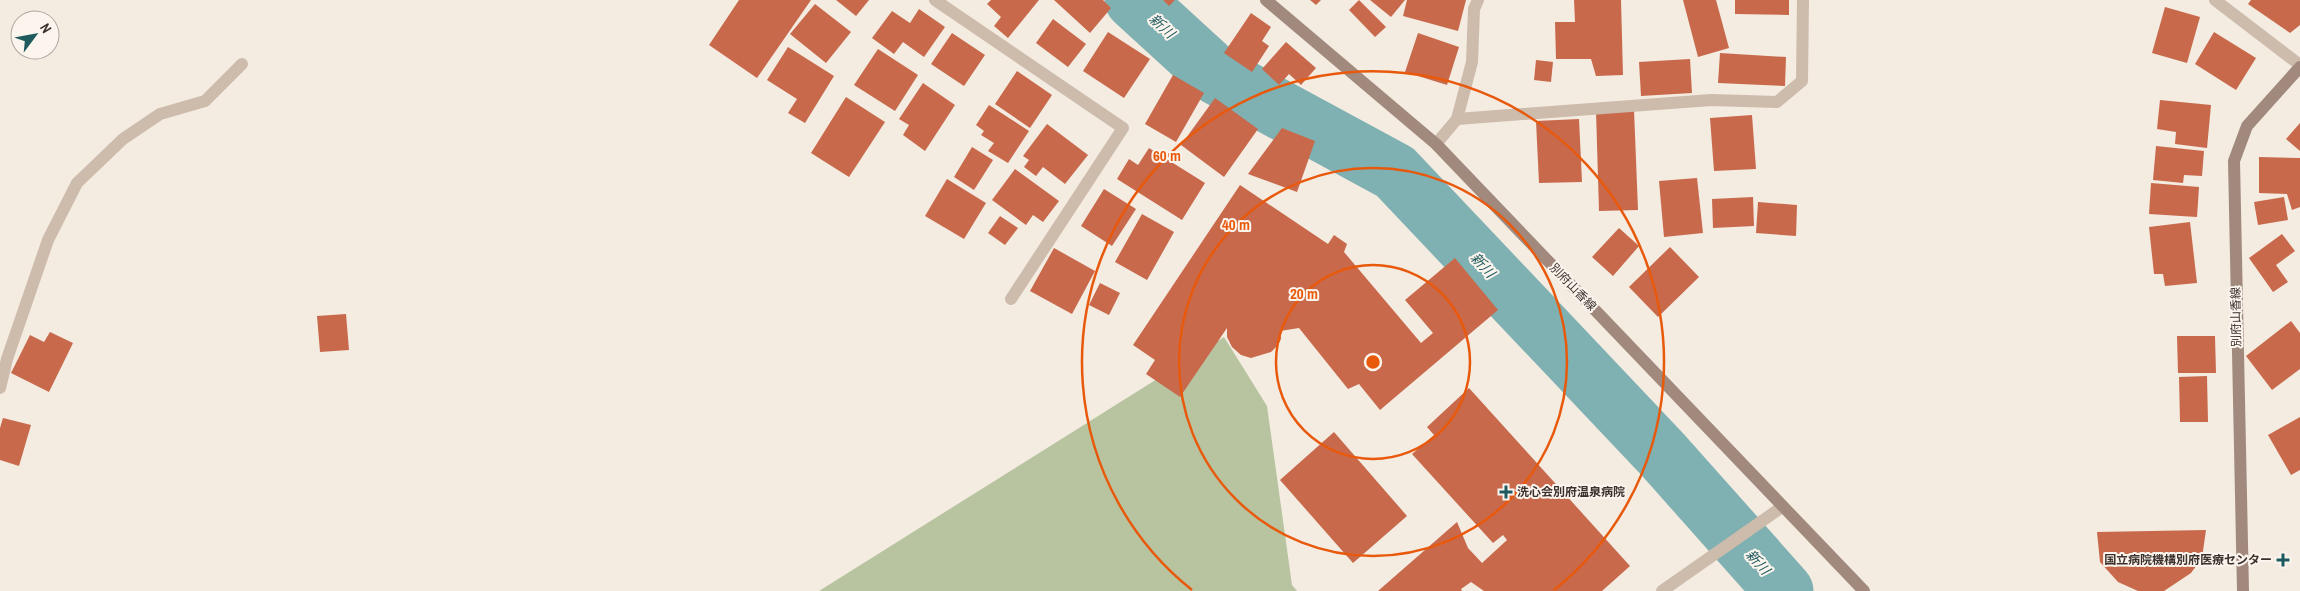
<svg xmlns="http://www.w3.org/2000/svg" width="2300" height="591" font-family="'Archivo Narrow','Noto Sans JP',sans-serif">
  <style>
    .green { fill: #b8c4a0 }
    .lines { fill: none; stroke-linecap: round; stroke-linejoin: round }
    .river { stroke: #7fb0b2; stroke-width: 59 }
    .building { fill: #c8694b }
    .street { stroke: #cdbbac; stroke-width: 12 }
    .secondary { stroke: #a18a7d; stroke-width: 12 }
    .ring { fill: none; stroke: #e8590c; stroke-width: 2.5 }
    .poi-dot { fill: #1f5a5e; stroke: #fbf5ee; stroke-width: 2 }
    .labels { text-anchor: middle; stroke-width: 4; stroke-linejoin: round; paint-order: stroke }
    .street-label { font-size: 12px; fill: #3b302b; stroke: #fbf5ee }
    .poi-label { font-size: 12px; font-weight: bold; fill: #3b302b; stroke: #fbf5ee; text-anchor: start }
    .water-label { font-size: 14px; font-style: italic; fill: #1f5a5e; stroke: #fbf5ee }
    .centre { fill: #e8590c; stroke: #fbf5ee; stroke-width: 2.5 }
    .ring-label { font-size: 15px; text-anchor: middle; font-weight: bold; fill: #e8590c; stroke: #fbf5ee; stroke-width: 4; stroke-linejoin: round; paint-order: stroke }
  </style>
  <rect width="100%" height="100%" fill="#f4ebe1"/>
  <polygon class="green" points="1224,337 1267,406 1292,585 1297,591 819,591"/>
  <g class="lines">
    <polyline class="river" points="1134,0 1216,75 1395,172 1663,455 1784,591"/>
  </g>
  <g class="building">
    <polygon points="739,0 811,0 757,78 709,45"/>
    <polygon points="836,0 869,0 856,16"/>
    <polygon points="991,0 1039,0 1008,38 994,26 1001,17 987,4"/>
    <polygon points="1054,0 1103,0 1111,8 1090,33"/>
    <polygon points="1163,0 1175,0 1169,6"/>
    <polygon points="1310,0 1321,0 1316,5"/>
    <polygon points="1359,0 1386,27 1375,37 1349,10"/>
    <polygon points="1370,0 1405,0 1391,17"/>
    <polygon points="1407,0 1466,0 1458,31 1403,16"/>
    <polygon points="1574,0 1621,0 1623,75 1596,76 1591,59 1556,59 1555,22 1575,22"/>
    <polygon points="1683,0 1716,0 1729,48 1698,57"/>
    <polygon points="1735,0 1789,0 1789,15 1735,14"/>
    <polygon points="2251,0 2300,0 2300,25 2290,33 2248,4"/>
    <polygon points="815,4 851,32 826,63 790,34"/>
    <polygon points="2165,7 2200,17 2187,63 2152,53"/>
    <polygon points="919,9 945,27 924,57 903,42 894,54 872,38 892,11 910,23"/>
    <polygon points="1251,13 1271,27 1262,41 1269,46 1252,72 1224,53"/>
    <polygon points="1053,19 1086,44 1068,67 1036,43"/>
    <polygon points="1108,32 1150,59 1124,98 1083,71"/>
    <polygon points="2214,32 2256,58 2236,90 2195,64"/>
    <polygon points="952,33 985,55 964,86 931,64"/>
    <polygon points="1418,33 1459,47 1447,85 1405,72"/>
    <polygon points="1286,42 1316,68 1301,85 1289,74 1279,85 1262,69"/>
    <polygon points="788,47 834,76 805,123 788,113 797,99 767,80"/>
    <polygon points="878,49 918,75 895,111 854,85"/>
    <polygon points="1720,53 1786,57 1785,86 1718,83"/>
    <polygon points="1690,59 1692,93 1641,96 1639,62"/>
    <polygon points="1536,60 1553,62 1551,82 1534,80"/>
    <polygon points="1017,71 1052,95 1030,128 995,104"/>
    <polygon points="1173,75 1204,93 1176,142 1145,124"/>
    <polygon points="923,83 955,105 925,151 903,135 909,125 899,119"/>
    <polygon points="846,97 885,122 849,177 811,153"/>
    <polygon points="1215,98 1258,129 1224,177 1181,145"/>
    <polygon points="2160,100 2211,105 2207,148 2175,144 2176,132 2157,129"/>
    <polygon points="989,105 1029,131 1008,163 988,151 994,143 981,135 984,131 976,125"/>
    <polygon points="1634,110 1638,210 1599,211 1596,111"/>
    <polygon points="1752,115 1756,169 1714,171 1710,118"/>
    <polygon points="1579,119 1582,182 1539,183 1536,121"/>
    <polygon points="2300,123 2300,151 2286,139"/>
    <polygon points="1047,124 1088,155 1065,184 1043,167 1036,176 1024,167 1029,160 1023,156"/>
    <polygon points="1282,128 1315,141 1297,192 1248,174"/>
    <polygon points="2156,146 2204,151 2202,176 2184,175 2183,183 2153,180"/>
    <polygon points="972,147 993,160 974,190 954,177"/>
    <polygon points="1149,148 1205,183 1182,220 1117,179 1129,159 1138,165"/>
    <polygon points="2259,157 2300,158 2300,207 2292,210 2287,194 2259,193"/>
    <polygon points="1015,169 1059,201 1043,222 1033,215 1026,225 992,200"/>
    <polygon points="1697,178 1703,233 1664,237 1659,181"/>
    <polygon points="947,179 986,203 964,239 925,216"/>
    <polygon points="2151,183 2199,187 2197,217 2149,214"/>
    <polygon points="1240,185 1328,244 1334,235 1347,244 1344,252 1421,343 1433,333 1405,300 1455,258 1498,310 1380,410 1359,384 1348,389 1299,328 1280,331 1281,339 1278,345 1271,352 1251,358 1241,355 1232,347 1227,337 1227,328 1180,397 1146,374 1155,360 1133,345"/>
    <polygon points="1104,189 1136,209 1112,246 1081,226"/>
    <polygon points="1753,197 1754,226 1713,228 1712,199"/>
    <polygon points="2284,197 2288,220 2258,225 2254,202"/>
    <polygon points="1758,202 1797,205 1796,236 1756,233"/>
    <polygon points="1142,214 1174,232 1147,280 1115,262"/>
    <polygon points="1000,216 1018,228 1005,245 988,233"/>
    <polygon points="2190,222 2197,283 2165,286 2163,274 2154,274 2149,227"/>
    <polygon points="1619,228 1639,246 1613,276 1592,257"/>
    <polygon points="2282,234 2295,251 2276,265 2288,282 2273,292 2249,258"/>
    <polygon points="1670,247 1699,277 1658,317 1629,287"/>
    <polygon points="1054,248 1095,271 1072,314 1030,291"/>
    <polygon points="1100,283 1120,293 1109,315 1089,305"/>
    <polygon points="346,314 349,350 320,352 317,316"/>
    <polygon points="2291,321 2300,333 2300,369 2272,390 2246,356"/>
    <polygon points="50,332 73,343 49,392 11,373 30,335 44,342"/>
    <polygon points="2177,336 2215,336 2216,373 2178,373"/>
    <polygon points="2207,376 2208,422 2180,422 2179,377"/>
    <polygon points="1469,388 1630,566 1602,591 1484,591 1471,582 1461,589 1462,591 1378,591 1457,522 1468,548 1482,563 1507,540 1503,535 1493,543 1412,454 1434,435 1427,427"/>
    <polygon points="2300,417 2300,470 2291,475 2268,435"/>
    <polygon points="3,418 31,425 19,466 0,460 0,428"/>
    <polygon points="1334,432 1407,516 1353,563 1280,480"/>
    <polygon points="2206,530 2202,558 2191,573 2164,591 2138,591 2118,582 2100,562 2097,532"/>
  </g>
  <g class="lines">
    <g class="street">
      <polyline points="935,0 1123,128 1011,299"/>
      <polyline points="2215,0 2300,65"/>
      <polyline points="1457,119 1472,62 1474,9 1478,0"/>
      <polyline points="1436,144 1457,119 1711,100 1777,102 1802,81 1803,0"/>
      <polyline points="0,388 7,359 48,240 77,183 123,139 160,114 205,101 242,64"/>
      <polyline points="1662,591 1782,507"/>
    </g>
    <g class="secondary">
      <polyline points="1266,0 1436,144 1864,591"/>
      <polyline points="2243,591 2234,161 2247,126 2300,67"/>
    </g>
  </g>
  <g class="ring">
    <circle cx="1373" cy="362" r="97"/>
    <circle cx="1373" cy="362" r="194"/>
    <path d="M1192 590A291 291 0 1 1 1554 590"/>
  </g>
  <g class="poi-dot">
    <path d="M1503.5 484.5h5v5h5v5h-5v5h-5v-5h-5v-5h5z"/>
    <path d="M2280.5 552.5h5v5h5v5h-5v5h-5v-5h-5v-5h5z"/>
  </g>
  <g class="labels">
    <g class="street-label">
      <text transform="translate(1573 287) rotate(46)" y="4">別府山香線</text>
      <text transform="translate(2236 317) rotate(-91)" y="4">別府山香線</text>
    </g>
    <g class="poi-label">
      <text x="1517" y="496">洗心会別府温泉病院</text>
      <text x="2272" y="564" text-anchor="end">国立病院機構別府医療センター</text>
    </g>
    <g class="water-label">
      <text transform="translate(1162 26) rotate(42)" y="5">新川</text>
      <text transform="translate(1483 265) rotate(47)" y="5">新川</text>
      <text transform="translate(1758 562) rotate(48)" y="5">新川</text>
    </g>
  </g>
  <circle cx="1373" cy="362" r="8" class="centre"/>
  <g class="ring-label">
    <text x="1167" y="161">60 m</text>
    <text x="1236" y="230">40 m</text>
    <text x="1304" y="299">20 m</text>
  </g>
  <g transform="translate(35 35) rotate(58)"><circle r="24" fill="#fbf5ee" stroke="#aea6a0"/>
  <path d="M0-4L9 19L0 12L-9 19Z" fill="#1f5a5e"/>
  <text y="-8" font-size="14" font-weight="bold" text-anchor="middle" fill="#3b302b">N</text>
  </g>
</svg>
